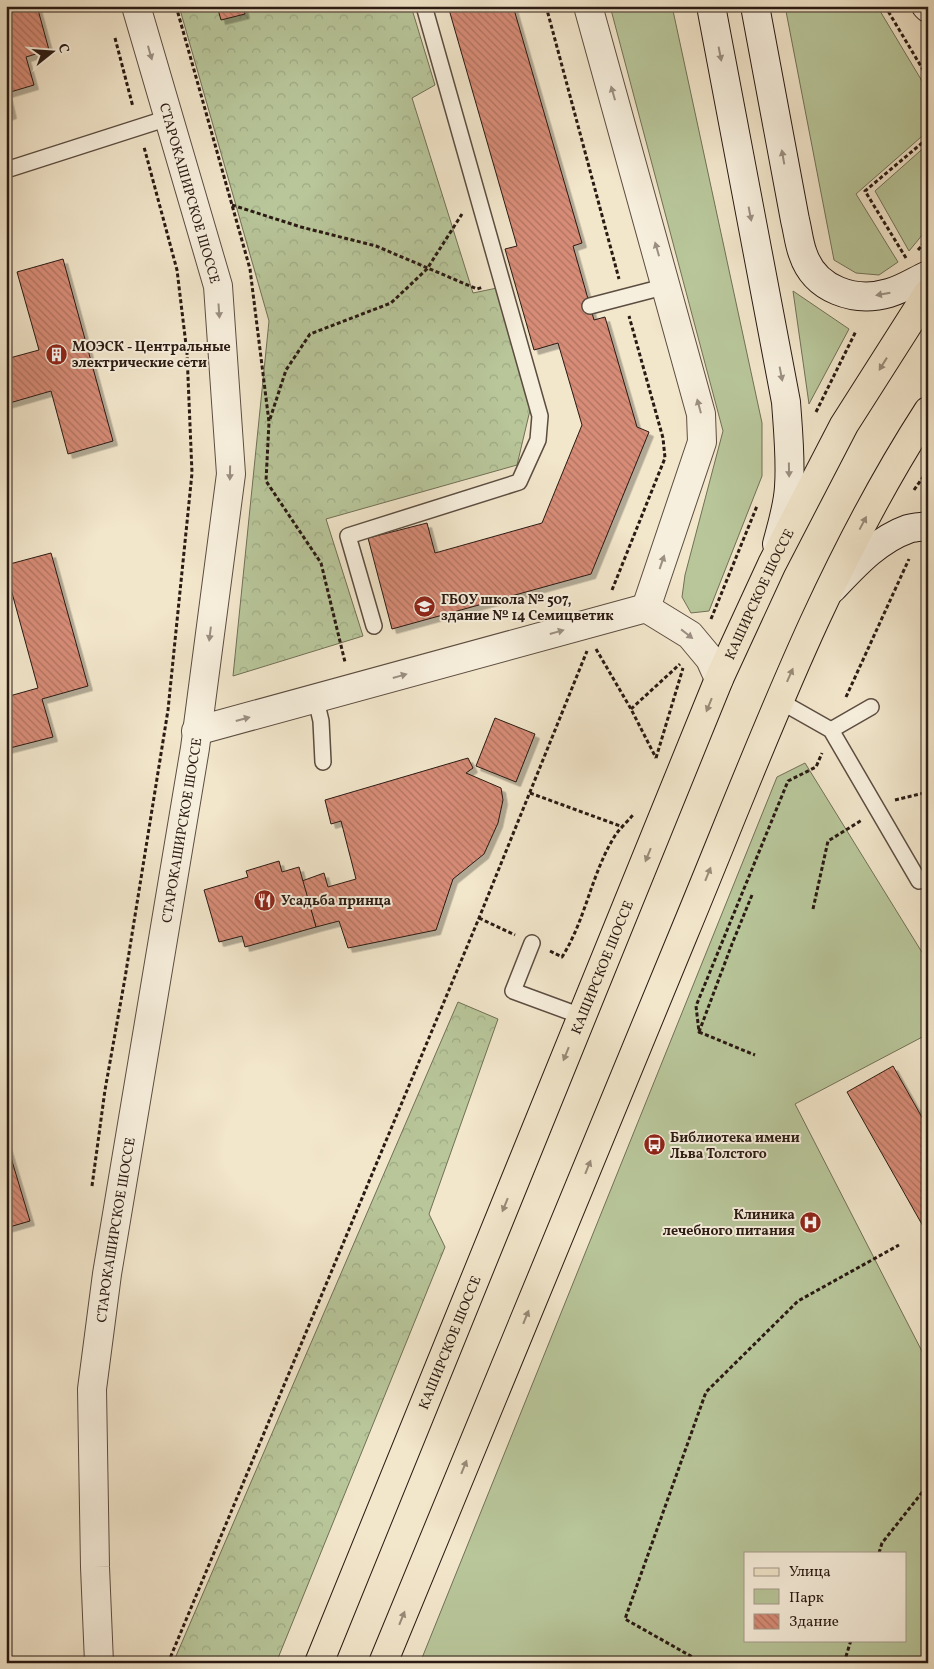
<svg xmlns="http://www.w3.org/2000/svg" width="934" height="1669" font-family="Vollkorn,serif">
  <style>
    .green { fill: #b8c69a; stroke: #717056; fill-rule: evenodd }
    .forest { fill: url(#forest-crowns); stroke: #717056 }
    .building { fill: url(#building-back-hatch); stroke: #2a1a13; filter: url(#shadow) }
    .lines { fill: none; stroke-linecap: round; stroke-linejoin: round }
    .service-casing { stroke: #5c4d41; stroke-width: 18 }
    .minor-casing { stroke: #5c4d41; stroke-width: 30 }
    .secondary-casing { stroke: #2a1a13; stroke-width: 30 }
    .primary-casing { stroke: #2a1a13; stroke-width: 30 }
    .path { stroke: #2a1a13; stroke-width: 3; stroke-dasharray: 4 2.5; stroke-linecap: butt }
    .service { stroke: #f7efdd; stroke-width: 15 }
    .minor { stroke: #f7efdd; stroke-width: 28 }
    .secondary { stroke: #f7efdd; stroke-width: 28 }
    .primary { stroke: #f2e6cb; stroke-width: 28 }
    .oneway { fill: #9b8f82 }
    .oneway2 { fill: #988a78 }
    .labels { text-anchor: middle; stroke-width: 4; stroke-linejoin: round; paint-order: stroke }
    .street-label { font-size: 14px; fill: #2a1a13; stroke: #f7efdd }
    .poi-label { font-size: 14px; font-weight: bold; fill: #2a1a13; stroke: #f7efdd; text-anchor: start }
  </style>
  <defs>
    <pattern id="forest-crowns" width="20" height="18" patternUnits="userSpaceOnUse" patternTransform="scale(1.25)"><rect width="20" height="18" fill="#b8c69a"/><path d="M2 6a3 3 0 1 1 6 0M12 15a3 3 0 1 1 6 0" fill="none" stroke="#9eaa84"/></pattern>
    <pattern id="building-back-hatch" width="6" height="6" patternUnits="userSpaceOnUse" patternTransform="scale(1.25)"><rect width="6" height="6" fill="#d78c77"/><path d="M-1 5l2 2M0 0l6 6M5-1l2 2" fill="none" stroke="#af7260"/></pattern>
    <filter id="shadow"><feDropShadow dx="4.5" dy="4.5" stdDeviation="0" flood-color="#0004"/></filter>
  </defs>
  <rect width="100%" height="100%" fill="#f2e6cb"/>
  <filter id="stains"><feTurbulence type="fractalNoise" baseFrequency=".004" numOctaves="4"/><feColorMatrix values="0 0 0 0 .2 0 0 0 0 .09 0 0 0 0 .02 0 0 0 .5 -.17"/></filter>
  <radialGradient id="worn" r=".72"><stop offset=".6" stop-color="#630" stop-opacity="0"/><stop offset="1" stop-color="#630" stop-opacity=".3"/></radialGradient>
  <g class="green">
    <polygon points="610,6 672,6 762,423 762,476 709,611 691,613 682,597 685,575 723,431"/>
    <polygon points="785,6 877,6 928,91 928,131 856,194 898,262 879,275 856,273 834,260"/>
    <polygon points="928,144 928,228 909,251 875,191"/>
    <polygon points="793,291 849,329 809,404"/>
    <path d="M805 763 928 962V1034L795 1104 928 1363V1663H420L777 777ZM745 1553H905V1640H745Z"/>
  </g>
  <g class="forest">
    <polygon points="179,6 411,6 435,85 412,98 473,293 497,288 531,406 517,465 326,519 363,636 233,676 269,321"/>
    <polygon points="458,1002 498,1019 429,1214 445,1247 276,1663 173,1663"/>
  </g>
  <g class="building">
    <polygon points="6,6 37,6 49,50 26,57 34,85 7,93 12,114 6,116"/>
    <polygon points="217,6 243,6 245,14 221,20"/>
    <polygon points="448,6 513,6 582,243 573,246 594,320 605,317 637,427 649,432 591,574 392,629 368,538 427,523 435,553 542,523 582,425 558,343 534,350 505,249 517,246"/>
    <polygon points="63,259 113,441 68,454 51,391 6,404 6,359 39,350 17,272"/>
    <polygon points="51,553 88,686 42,699 53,737 6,749 6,697 38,688 6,571 6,565"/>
    <polygon points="495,718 535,734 516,782 476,766"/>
    <polygon points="468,758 473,768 466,773 501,788 503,800 498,823 484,854 453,879 436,930 348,948 339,921 316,927 302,881 324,873 328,887 356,879 341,821 331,824 325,800"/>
    <polygon points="279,861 282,872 299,867 316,927 245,947 242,936 219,942 204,890 248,877 246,871"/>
    <polygon points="893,1066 928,1128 928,1235 847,1092"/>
    <polygon points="6,1141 30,1221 6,1228"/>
  </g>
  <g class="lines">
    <defs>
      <g id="service">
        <polyline points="6,170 168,118"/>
        <polyline points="590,306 667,286"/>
        <polyline points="374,626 348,536 519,482 538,440 540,416 424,6"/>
        <polyline points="316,700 321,721 323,762"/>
        <polyline points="778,700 831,730 919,881"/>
        <polyline points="831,730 871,707"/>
        <polyline points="532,943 513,991 581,1016"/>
      </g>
      <g id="minor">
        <polyline points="588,6 701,414 702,442 646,608"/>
        <polyline points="196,731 646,608 690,635 710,659 719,679"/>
        <path id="s1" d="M99 1663 95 1567 92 1389 107 1274 195 748 231 474 218 286 136 6"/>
      </g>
      <g id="secondary">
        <path d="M711 6 786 402C788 430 791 459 789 487 788 506 782 525 777 544"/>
        <path d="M755 6 795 220C798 232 799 244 803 254 815 290 855 303 889 293 903 289 915 281 928 275"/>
        <polyline points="926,6 928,8"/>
        <path d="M832 589C854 566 877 540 908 529 914 527 922 527 928 526"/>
      </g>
      <g id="primary">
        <path id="s2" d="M319 1663 719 679 772 564 844 425 928 293"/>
        <path d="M383 1663C484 1419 584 1176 684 933 758 755 823 573 928 411"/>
      </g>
    </defs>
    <use href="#service" class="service-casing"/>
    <use href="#minor" class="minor-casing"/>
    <use href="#secondary" class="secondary-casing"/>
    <use href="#primary" class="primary-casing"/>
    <g class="path">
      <polyline points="176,6 250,269 269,422 266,481 321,563 345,662"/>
      <polyline points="546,6 619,279"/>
      <polyline points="885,6 928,78"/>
      <polyline points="115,38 133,107"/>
      <polyline points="232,205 301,227 376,246 477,289 483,287"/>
      <polyline points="918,250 928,239"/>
      <polyline points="906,258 865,191 928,138"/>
      <polyline points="816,412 856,331"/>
      <polyline points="270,419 286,370 310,334 391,303 427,269 462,214"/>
      <polyline points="914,490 928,470"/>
      <polyline points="612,590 665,458 663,438 629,316"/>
      <polyline points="711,619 757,506"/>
      <polyline points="596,649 631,709 656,758"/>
      <polyline points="846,697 909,559"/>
      <polyline points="631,709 680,664"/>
      <polyline points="656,758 683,668"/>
      <polyline points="530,793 623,827"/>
      <polyline points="895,800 928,792"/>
      <polyline points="752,895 732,944 699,1032 696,1006 788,781 816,767 822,753"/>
      <polyline points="813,909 828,841 862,820"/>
      <polyline points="479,918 515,935"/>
      <path d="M550 951 562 957C585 921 591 876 613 839 618 830 627 822 633 815"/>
      <polyline points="699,1032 755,1055"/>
      <polyline points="92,1186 105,1090 125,978 168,710 192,473 187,353 177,270 144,147"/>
      <polyline points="879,1553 882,1543 928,1485"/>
      <polyline points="168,1663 479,918 587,651"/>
      <polyline points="703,1663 625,1619 706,1392 798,1301 899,1245"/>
      <polyline points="844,1663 851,1640"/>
    </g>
    <use href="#service" class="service"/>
    <use href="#minor" class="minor"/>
    <use href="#secondary" class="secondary"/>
    <use href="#primary" class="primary"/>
  </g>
  <defs><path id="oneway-solid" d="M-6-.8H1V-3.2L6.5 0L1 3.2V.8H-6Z" transform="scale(1.25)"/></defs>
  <g class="oneway">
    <use href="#oneway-solid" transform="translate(150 53) rotate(74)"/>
    <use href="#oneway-solid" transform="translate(720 54) rotate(79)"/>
    <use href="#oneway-solid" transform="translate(613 93) rotate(-106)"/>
    <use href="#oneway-solid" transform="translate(783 157) rotate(-100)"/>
    <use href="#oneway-solid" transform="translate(750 214) rotate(79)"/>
    <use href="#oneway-solid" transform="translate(657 249) rotate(-106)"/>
    <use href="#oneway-solid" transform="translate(883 294) rotate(170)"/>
    <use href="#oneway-solid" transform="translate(219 311) rotate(86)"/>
    <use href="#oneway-solid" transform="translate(781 374) rotate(79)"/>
    <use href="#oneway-solid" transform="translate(699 406) rotate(-105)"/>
    <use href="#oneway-solid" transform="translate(789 470) rotate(89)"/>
    <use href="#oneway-solid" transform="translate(230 473) rotate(91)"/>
    <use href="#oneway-solid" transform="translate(662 562) rotate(-71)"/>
    <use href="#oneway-solid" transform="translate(557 632) rotate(-16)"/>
    <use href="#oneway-solid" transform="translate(210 634) rotate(97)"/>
    <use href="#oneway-solid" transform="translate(687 634) rotate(38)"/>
    <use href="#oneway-solid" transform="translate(400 676) rotate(-16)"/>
    <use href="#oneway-solid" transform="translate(243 719) rotate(-15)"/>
  </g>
  <g class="oneway2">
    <use href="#oneway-solid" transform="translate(883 364) rotate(122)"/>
    <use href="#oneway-solid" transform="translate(863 523) rotate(-62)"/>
    <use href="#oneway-solid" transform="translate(790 675) rotate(-66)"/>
    <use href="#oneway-solid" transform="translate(709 705) rotate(112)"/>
    <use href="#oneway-solid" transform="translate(648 855) rotate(112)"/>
    <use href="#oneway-solid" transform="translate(708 874) rotate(-68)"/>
    <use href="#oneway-solid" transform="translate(566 1054) rotate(112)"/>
    <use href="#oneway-solid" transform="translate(588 1167) rotate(-68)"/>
    <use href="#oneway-solid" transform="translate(505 1205) rotate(112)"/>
    <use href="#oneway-solid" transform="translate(526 1317) rotate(-68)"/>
    <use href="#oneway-solid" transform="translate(464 1467) rotate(-68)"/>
    <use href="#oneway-solid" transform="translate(402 1618) rotate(-68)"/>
  </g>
  <defs>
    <symbol id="building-disc" viewBox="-11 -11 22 22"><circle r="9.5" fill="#8f2418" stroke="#f7efdd"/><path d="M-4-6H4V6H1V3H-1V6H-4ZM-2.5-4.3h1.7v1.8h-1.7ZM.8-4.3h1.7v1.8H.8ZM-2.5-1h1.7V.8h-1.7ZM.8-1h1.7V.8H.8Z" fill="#fff"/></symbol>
    <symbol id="school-disc" viewBox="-11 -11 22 22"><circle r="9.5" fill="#8f2418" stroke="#f7efdd"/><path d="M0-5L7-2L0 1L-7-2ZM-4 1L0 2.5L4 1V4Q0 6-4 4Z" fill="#fff"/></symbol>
    <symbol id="restaurant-disc" viewBox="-11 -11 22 22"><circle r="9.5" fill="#8f2418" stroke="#f7efdd"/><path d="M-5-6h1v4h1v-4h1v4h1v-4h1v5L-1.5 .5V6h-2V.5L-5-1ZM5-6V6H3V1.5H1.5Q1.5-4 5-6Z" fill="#fff"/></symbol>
    <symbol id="bus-disc" viewBox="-11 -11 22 22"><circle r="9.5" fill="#8f2418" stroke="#f7efdd"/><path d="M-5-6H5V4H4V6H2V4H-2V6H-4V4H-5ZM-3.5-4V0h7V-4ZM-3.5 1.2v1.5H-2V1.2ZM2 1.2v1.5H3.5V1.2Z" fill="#fff"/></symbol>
    <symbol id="hospital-disc" viewBox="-11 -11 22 22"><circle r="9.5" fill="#8f2418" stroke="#f7efdd"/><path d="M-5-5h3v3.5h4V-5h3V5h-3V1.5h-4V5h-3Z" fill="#fff"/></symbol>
  </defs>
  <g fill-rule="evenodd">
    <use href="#building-disc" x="44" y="342" width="25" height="25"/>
    <use href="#school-disc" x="412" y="594" width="25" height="25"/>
    <use href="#restaurant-disc" x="252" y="888" width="25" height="25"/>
    <use href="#bus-disc" x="642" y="1132" width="25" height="25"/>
    <use href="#hospital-disc" x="798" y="1210" width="25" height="25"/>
  </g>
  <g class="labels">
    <g class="street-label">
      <text transform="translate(190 193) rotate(74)" y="5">СТАРОКАШИРСКОЕ ШОССЕ</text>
      <text dy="5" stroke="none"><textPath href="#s2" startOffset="1156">КАШИРСКОЕ ШОССЕ</textPath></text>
      <text dy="5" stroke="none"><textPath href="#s1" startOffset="840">СТАРОКАШИРСКОЕ ШОССЕ</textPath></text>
      <text dy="5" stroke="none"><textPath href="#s2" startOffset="751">КАШИРСКОЕ ШОССЕ</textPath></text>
      <text dy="5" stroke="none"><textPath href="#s1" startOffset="435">СТАРОКАШИРСКОЕ ШОССЕ</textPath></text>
      <text dy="5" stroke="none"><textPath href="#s2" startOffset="346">КАШИРСКОЕ ШОССЕ</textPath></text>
    </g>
    <g class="poi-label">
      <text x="72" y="351">МОЭСК - Центральные<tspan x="72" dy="16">электрические сети</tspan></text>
      <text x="441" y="604">ГБОУ школа № 507,<tspan x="441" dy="16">здание № 14 Семицветик</tspan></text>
      <text x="281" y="905">Усадьба принца</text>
      <text x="670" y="1142">Библиотека имени<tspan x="670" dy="16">Льва Толстого</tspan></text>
      <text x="795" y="1219" text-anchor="end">Клиника<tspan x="795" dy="16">лечебного питания</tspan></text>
    </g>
  </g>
  <rect width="934" height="1669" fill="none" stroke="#f2e6cb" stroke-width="25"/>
  <rect x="8" y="8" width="919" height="1654" fill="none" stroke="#2a1a13" stroke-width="2.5"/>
  <rect x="12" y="12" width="909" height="1644" fill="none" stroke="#2a1a13"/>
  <rect x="744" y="1552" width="162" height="90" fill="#f7efdd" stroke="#a59a8c"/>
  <rect x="754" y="1568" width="25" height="8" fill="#f2e6cb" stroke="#a59a8c"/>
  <text x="789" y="1576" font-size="15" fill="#2a1a13">Улица</text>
  <rect x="754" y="1589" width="25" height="15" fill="#b8c69a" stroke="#a59a8c"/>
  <text x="789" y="1602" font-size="15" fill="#2a1a13">Парк</text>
  <rect x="754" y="1614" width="25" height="15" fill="url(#building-back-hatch)" stroke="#a59a8c"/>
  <text x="789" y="1626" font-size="15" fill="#2a1a13">Здание</text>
  <g transform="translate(52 52) rotate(73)" stroke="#f7efdd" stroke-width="4" paint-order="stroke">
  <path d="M0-4L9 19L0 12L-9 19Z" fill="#2a1a13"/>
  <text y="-8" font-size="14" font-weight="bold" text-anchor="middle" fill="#2a1a13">С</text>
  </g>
  <rect width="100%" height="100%" filter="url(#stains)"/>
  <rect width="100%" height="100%" fill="url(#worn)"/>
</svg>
